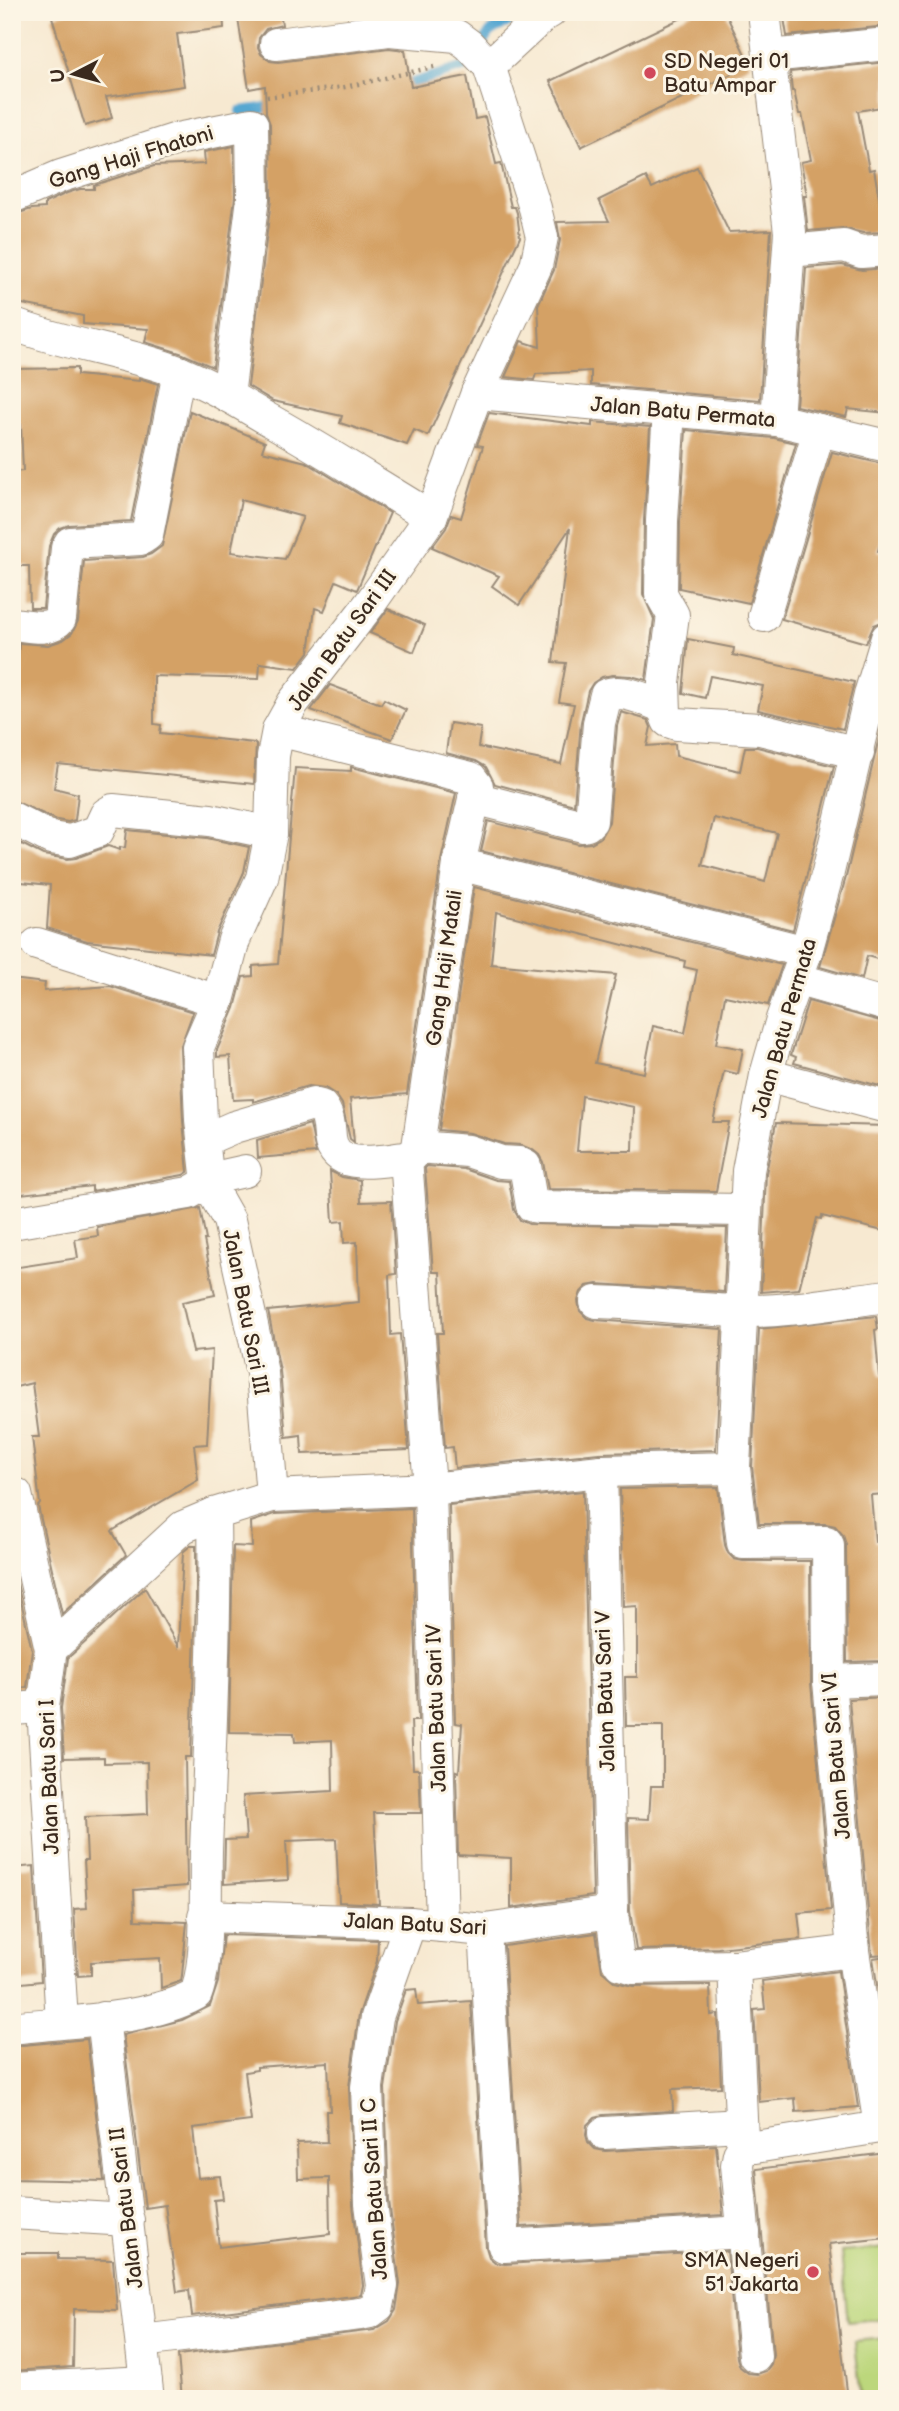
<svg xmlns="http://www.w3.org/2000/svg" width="899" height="2411" font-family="'Balsamiq Sans',sans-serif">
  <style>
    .green { fill: #bcd77c; stroke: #7c804d; stroke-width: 2 }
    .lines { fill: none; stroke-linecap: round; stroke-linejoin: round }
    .stream { stroke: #57a7d1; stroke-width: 10 }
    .building { fill: #d4a165; fill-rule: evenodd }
    .minor-casing { stroke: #998a78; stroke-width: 34 }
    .path { stroke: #998a78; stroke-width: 4.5; stroke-dasharray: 2 5; stroke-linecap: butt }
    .minor { stroke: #fff; stroke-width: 32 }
    .poi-dot { fill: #d1495b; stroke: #fcf5e5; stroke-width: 2.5 }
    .labels { text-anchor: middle; stroke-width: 6; stroke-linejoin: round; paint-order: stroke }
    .poi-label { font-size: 21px; fill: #3b2a1e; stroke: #fcf5e5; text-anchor: start }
    .street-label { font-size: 21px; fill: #3b2a1e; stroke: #fcf5e5 }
  </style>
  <rect width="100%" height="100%" fill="#fcf5e5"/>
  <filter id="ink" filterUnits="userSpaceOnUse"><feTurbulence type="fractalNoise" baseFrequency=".0143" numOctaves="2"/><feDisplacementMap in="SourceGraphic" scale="14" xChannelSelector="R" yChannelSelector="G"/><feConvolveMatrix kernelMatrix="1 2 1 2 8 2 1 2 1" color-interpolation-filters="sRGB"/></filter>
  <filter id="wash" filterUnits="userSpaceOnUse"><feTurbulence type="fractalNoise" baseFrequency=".00686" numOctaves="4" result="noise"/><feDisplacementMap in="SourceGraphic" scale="28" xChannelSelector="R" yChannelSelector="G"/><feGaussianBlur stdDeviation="1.57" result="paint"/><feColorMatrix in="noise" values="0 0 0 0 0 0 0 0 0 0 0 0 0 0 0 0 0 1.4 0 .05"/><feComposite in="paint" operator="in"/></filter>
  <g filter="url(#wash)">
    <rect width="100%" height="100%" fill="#f7e9d1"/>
    <g class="green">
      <polygon points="887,2248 887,2318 848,2322 841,2252"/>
      <polygon points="887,2338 887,2399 861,2399 855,2341"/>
    </g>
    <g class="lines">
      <g class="stream">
        <polyline points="399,87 467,66 491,31 527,12"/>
        <polyline points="240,111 277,106"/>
      </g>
    </g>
    <g id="blocks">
      <g class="building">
        <polygon points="69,12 223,12 224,28 177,34 184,86 106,97 112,118 85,126 52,17"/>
        <polygon points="237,12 280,12 282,25 266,29 259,38 258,47 261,54 270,61 278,62 389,48 405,50 411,87 467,76 475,119 485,117 496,164 501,163 511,207 515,207 517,213 520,237 428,436 414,430 407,445 340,423 342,416 273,401 248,386 271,200 270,124 266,113 265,86 249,89"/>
        <polygon points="694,12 725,12 750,65 581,147 550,81"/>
        <polygon points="783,12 887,12 887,26 787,36"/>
        <polygon points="887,62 887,106 858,111 869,170 874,169 880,204 887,203 887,232 863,233 842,228 808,231 804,196 807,196 801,162 811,160 802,114 799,114 794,91 792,91 790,72"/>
        <polygon points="234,146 235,197 213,367 183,354 145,342 148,329 83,324 83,316 12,302 12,215 32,209 45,208 45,203 67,193 80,189 94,189 94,185 154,166 205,164 204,152"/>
        <polygon points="697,167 729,232 771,230 760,400 591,385 591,371 536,374 534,380 505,377 521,341 540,347 538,305 554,270 560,240 557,222 609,221 599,200 646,177 652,188"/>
        <polygon points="842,265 862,270 887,268 887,413 848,409 846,417 796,406 806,268"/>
        <polygon points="77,368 77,375 139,381 139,378 158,384 131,521 69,525 60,528 54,534 49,546 43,608 30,608 29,566 12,566 12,472 23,471 21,425 12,424 12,369"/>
        <path d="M190 411 265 442 262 451 306 462 390 513 357 590 336 581 324 611 315 608 309 652 297 668 260 663 259 679 154 676V724L161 725 160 733 254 743 256 745 254 784 58 764 54 788 78 794 75 820 68 822 57 820 12 800V691H16L19 643 48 645 63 640 72 633 78 621 84 561 143 557 151 554 162 546ZM241 500 303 517 285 559 231 552Z"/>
        <polygon points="489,413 592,426 592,422 650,427 644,520 643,594 654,619 646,680 631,676 613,675 602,677 593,683 588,691 581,722 574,805 495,784 486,767 476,761 446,753 450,723 481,728 478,747 561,764 574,704 559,702 566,663 553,662 570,528 519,605 492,586 499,576 432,547 446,528 451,515 461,518 483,446 477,445"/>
        <polygon points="686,430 774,438 796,443 749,603 679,588 680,522"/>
        <polygon points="832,452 887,465 887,519 878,551 884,552 879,572 887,573 887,620 874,625 866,643 782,619"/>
        <polygon points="388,609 425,625 414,652 370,633"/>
        <polygon points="688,639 734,648 733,655 854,682 843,729 758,710 763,686 710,676 705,698 683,693"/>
        <polygon points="330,685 381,704 384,699 406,710 392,739 311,710"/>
        <polygon points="887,704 887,962 867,956 862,979 820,967 846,877"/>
        <path d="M621 712 648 720 651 727 647 746 675 744 676 756 740 771 745 747H757L834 766 793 930 481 851 488 821 578 844 591 843 600 838 609 822 617 726ZM714 818 777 833 765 882 702 865Z"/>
        <polygon points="351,767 456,793 441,861 407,1094 350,1099 354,1142 350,1139 342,1104 336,1095 325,1088 308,1086 253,1102 253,1099 233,1100 230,1056 217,1057 217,1050 235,1008 243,977 253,976 253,966 278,964 295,768 351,771"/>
        <polygon points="127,830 207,838 249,847 244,872 217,932 211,955 87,941 47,928 50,885 12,881 12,839 43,855 68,859 76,858 108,846 120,850 120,847 125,848"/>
        <path d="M474 887 782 965 768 1005 725 996 716 1044 743 1049 738 1074 724 1071 713 1122H729L716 1191 548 1189 543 1162 539 1155 533 1150 521 1145 504 1144 470 1133 439 1130ZM496 912 685 961 684 967 697 970 685 1033 653 1026 644 1073 595 1063 616 975 491 964ZM582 1096 634 1107 633 1151H577Z"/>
        <polygon points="12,979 45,983 44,991 110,986 193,1012 180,1048 183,1121 188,1172 183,1175 92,1191 92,1186 12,1195"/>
        <polygon points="808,1001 887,1023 887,1088 794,1063 796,1057 791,1055"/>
        <polygon points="776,1123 887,1126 887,1232 822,1216 821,1219 817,1218 799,1289 761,1292 766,1173"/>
        <polygon points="310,1124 316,1153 258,1158 257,1140"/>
        <polygon points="427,1166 464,1169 496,1180 509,1181 514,1210 520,1220 529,1224 727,1228 724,1292 597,1284 587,1286 581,1292 578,1301 580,1311 587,1318 595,1320 722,1329 716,1450 599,1453 455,1468 453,1447 445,1448 437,1333 443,1333 440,1272 433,1272 425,1168"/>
        <polygon points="330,1171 342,1177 360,1180 361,1202 391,1201 396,1274 389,1275 391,1335 400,1334 409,1450 302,1454 301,1435 286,1437 280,1371 268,1311 359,1302 357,1242 344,1243 343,1221 333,1222"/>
        <polygon points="200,1208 206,1240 204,1240 215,1295 182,1302 193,1352 212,1350 207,1444 194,1445 198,1480 112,1531 126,1555 62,1614 38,1506 40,1504 32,1437 39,1437 32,1383 16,1387 12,1367 12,1268 78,1258 75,1239 98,1236 97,1227"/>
        <polygon points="876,1316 878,1329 875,1330 879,1376 883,1376 887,1420 887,1494 871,1495 875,1542 885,1541 887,1661 847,1662 846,1545 843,1535 835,1526 826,1524 759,1524 752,1467 759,1329"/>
        <polygon points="718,1487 725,1545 728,1553 734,1559 743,1561 810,1561 811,1683 831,1910 798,1913 801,1939 718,1948 636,1950 630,1911 628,1818 649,1819 651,1786 663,1786 663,1726 626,1726 625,1677 637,1677 637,1606 623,1607 620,1489"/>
        <polygon points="583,1491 593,1896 511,1908 511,1858 458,1855 456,1771 459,1772 462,1724 455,1723 449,1505"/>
        <polygon points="412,1508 418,1721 411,1721 413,1769 419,1769 421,1813 374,1813 379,1904 339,1902 336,1839 286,1841 288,1880 224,1884 225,1840 246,1839 243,1796 333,1791 332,1740 295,1742 294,1733 229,1732 233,1546 252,1547 251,1522 275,1514"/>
        <polygon points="190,1546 196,1546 196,1598 191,1757 185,1757 187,1886 134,1890 135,1920 187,1922 182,1975 181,1981 161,1988 160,1958 91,1962 91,1975 78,1976 74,1909 87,1908 84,1860 87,1860 85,1817 148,1814 147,1762 104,1763 104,1757 64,1758 61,1708 68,1658 145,1588 178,1646 183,1552"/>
        <polygon points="12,1561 32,1650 27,1687 12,1689"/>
        <polygon points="887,1697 887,1954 872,1955 849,1699"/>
        <polygon points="34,1866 41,1981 12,1984 12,1868"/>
        <polygon points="596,1933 602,1971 615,1982 633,1986 710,1985 711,2015 718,2014 721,2087 672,2089 673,2111 603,2115 595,2117 587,2125 586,2135 588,2142 595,2149 605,2151 716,2145 723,2215 521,2227 504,1946"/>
        <path d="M223 1935 378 1940 377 1961 359 2014 349 2087 353 2205 363 2285 361 2295 192 2316 189 2290 177 2292 165 2205 145 2208 123 2035 182 2020 210 2006 218 1982ZM328 2062 330 2111H326L327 2142 297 2143 298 2179 329 2178 330 2234 219 2247 214 2200 223 2199 220 2176 198 2178 193 2128 251 2121 245 2072 257 2070V2067Z"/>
        <polygon points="887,1956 887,2050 873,1958"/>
        <polygon points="838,1971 858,2107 796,2112 795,2098 759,2102 754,2010 765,2009 762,1981"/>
        <polygon points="416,1989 418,2005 471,2001 486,2247 489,2257 496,2263 505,2264 727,2251 737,2358 740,2367 748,2373 757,2374 766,2371 771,2364 773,2355 756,2169 887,2153 887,2238 829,2244 848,2399 182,2399 178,2355 374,2330 389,2321 396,2310 400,2284 389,2202 385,2088 395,2021 406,1990"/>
        <polygon points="87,2039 104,2181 12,2179 12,2046"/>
        <polygon points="12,2253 58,2253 58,2259 113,2260 117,2310 74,2309 73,2367 12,2371"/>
      </g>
    </g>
  </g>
  <g filter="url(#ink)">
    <use href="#blocks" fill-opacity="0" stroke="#998a78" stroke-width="2"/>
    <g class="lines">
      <defs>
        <g id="minor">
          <polyline points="764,12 790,232 777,420"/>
          <polyline points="770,56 887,44"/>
          <polyline points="489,66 543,16 550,12"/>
          <polyline points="12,197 61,176 177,139 252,124 253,198 228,396"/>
          <polyline points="789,251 844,246 861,252 887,250"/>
          <path d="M12 324C66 345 123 351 176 371 207 383 237 401 266 418 322 449 376 484 431 517"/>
          <polyline points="477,393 777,420 887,446"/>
          <polyline points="669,410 662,521 661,594 673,615 664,682 665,713 668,721 677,724 760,729 858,753"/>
          <polyline points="764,616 819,430"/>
          <path d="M12 624C29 625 49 632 60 619L67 548 70 543 141 539 147 535 179 372"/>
          <path d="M474 798 583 826 587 825 591 821 599 723 606 695C624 688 648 701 664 707"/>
          <polyline points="12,818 51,838 70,841 98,831 106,814 113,810 210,820 271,833"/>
          <polyline points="459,864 806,952"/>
          <polyline points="37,944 218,1001"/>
          <polyline points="796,979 887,1005"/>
          <polyline points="766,1075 887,1107"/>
          <path d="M204 1140 234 1127 313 1104 321 1106C329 1115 329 1126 330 1137 334 1173 381 1160 406 1158L413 1155 418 1147 459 864 477 786 471 778 278 730"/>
          <polyline points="418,1147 468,1151 501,1162 519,1163 525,1166 532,1206 538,1207 744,1210"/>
          <polyline points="406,1158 430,1489 442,1926"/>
          <polyline points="12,1223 189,1193 218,1177 245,1171"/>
          <path d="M596 1302C644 1303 693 1310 742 1311 790 1312 839 1302 887 1296"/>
          <polyline points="601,1471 612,1912 618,1961 620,1964 633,1968 734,1966 742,2139 747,2144 755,2147 887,2126"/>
          <polyline points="16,1494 51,1649 43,1707 62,2022"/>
          <polyline points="272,1496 262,1373 252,1325 229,1220 208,1183 201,1120 198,1047 218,1001 234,940 262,878 271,833 273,756 278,730 293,703 369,605 431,517 477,393 536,266 542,237 535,208 489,66 469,45 457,36 389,30 276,44"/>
          <polyline points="51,1649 183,1527 214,1514 272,1496 430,1489 601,1471 734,1468"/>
          <polyline points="829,1681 887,1679"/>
          <polyline points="12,1709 43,1707"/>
          <polyline points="204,1916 410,1923 485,1930 612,1912"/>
          <polyline points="485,1930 504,2246 744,2232"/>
          <polyline points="734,1966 853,1951"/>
          <polyline points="103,2018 148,2399"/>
          <path d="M12 2028C68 2021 147 2021 196 1994 209 1959 205 1890 206 1851 210 1738 216 1626 214 1514"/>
          <polyline points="880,2127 853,1951 829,1681 828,1545 826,1542 743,1543 734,1468 748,1171 766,1075 782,1019 806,952 828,872 871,691 887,638"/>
          <polyline points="604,2133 741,2125"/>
          <polyline points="747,2144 739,2154 737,2165 755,2356"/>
          <polyline points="12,2213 128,2220"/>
          <polyline points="142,2341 360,2314 370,2312 378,2306 382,2286 371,2204 367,2087 377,2017 410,1923"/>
          <polyline points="12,2389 146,2382"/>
        </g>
      </defs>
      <use href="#minor" class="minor-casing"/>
      <polyline class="path" points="267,97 345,87 438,66"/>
      <use href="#minor" class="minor"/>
    </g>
  </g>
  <g class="poi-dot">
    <circle cx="650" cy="73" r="7"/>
    <circle cx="813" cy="2272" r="7"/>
  </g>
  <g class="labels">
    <g class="poi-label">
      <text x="664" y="68">SD Negeri 01<tspan x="664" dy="24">Batu Ampar</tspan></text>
      <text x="799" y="2267" text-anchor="end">SMA Negeri<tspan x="799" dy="24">51 Jakarta</tspan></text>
    </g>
    <g class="street-label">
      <text transform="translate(131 157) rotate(-17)" y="7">Gang Haji Fhatoni</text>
      <text transform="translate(683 412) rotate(5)" y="7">Jalan Batu Permata</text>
      <text transform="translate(342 640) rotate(-54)" y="7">Jalan Batu Sari III</text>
      <text transform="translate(444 968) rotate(-82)" y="7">Gang Haji Matali</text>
      <text transform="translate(784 1028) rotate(-74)" y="7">Jalan Batu Permata</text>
      <text transform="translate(246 1312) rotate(79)" y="7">Jalan Batu Sari III</text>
      <text transform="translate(605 1691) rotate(-92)" y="7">Jalan Batu Sari V</text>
      <text transform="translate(436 1708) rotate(-92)" y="7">Jalan Batu Sari IV</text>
      <text transform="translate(836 1756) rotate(-95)" y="7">Jalan Batu Sari VI</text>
      <text transform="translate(49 1777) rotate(-92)" y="7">Jalan Batu Sari I</text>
      <text transform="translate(415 1924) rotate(3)" y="7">Jalan Batu Sari</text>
      <text transform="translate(374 2189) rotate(-94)" y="7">Jalan Batu Sari II C</text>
      <text transform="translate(126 2208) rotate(-97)" y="7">Jalan Batu Sari II</text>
    </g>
  </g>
  <rect width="899" height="2411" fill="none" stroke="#fcf5e5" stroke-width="42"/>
  <g transform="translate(74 74) rotate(264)" stroke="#fcf5e5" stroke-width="5" paint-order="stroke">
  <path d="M0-5L12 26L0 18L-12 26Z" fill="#3b2a1e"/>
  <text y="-10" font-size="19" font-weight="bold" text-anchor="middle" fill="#3b2a1e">U</text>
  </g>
</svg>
